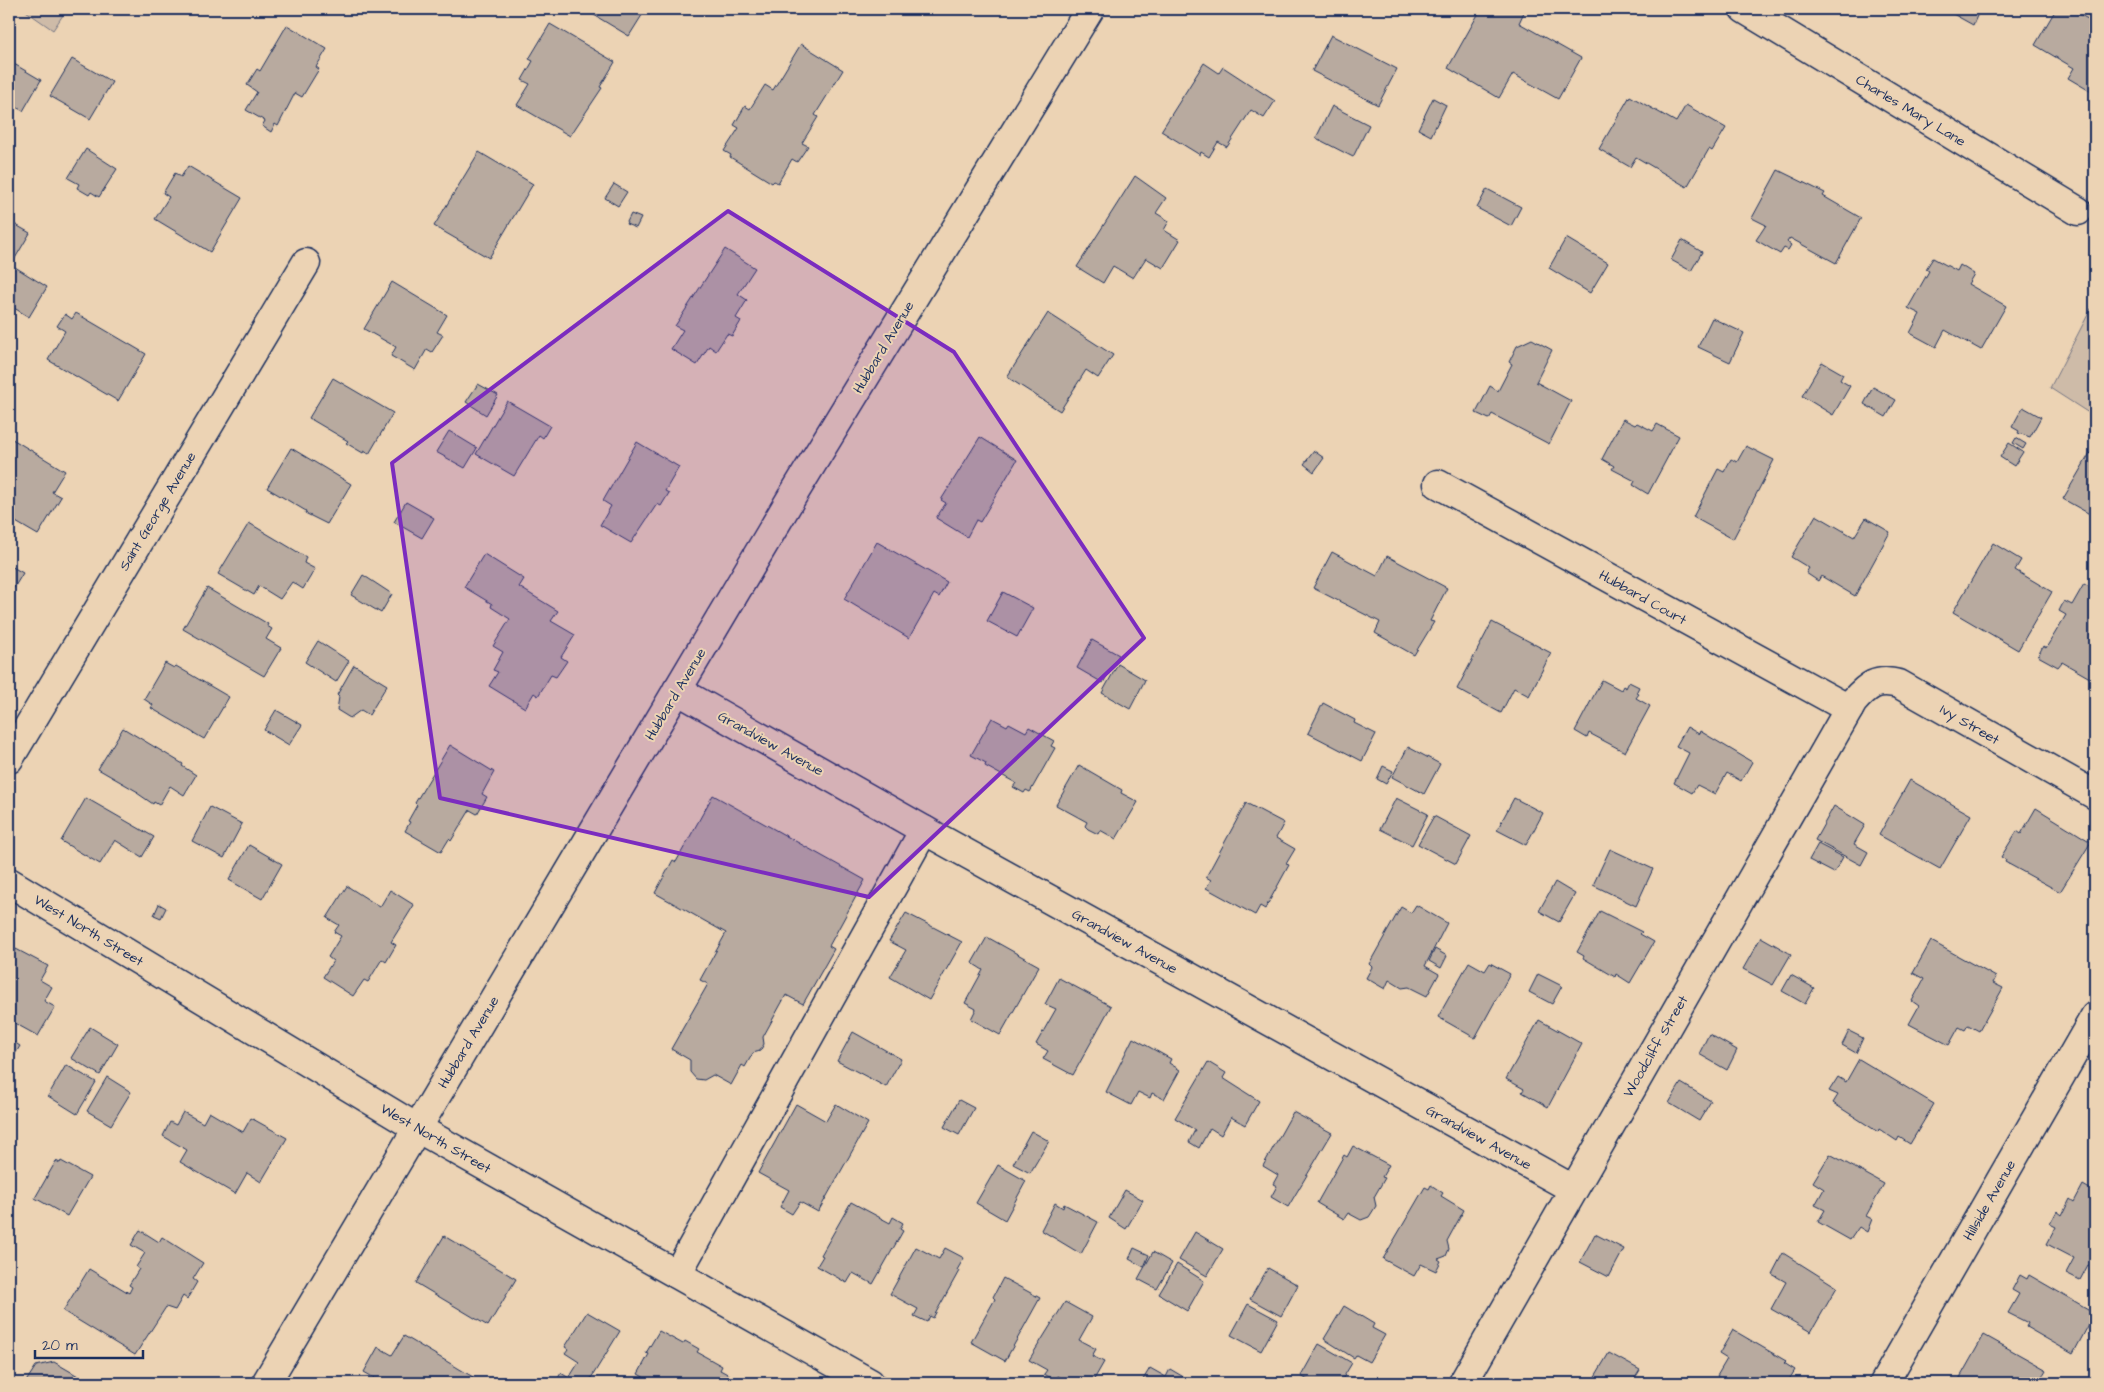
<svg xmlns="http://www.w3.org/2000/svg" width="2104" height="1392" font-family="'Architects Daughter',sans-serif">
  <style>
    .green { fill: #cebba8; stroke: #747583 }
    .building { fill: #b8aa9f; stroke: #1b2f5e }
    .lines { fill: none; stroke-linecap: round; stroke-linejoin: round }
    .minor-casing { stroke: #1b2f5e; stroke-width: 31 }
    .minor { stroke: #ecd3b4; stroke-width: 28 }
    .marked { fill: #7b2cbf; fill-opacity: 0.2; stroke: #7b2cbf; stroke-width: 4; stroke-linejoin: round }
    .labels { text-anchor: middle; stroke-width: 4; stroke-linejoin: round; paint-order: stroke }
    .street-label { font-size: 14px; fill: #1b2f5e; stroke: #ecd3b4 }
  </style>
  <rect width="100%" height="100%" fill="#ecd3b4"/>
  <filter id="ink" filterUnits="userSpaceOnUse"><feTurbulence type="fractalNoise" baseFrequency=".02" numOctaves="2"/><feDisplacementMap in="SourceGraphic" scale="10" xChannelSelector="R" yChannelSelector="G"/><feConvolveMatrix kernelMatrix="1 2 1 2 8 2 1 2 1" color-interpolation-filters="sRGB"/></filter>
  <g filter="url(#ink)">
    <g class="green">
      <polygon points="23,9 67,9 53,30"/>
      <polygon points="2095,301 2095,417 2050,388"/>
    </g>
    <g class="building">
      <polygon points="584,9 650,9 647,14 644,12 629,36"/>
      <polygon points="1481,9 1522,9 1525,10 1519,23 1581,58 1558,99 1513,74 1499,98 1448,68"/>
      <polygon points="1944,9 1980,9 1973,25"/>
      <polygon points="2056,9 2070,9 2095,23 2095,94 2068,78 2074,68 2035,45"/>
      <polygon points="550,24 615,62 600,87 602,88 570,136 517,105 530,84 522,80 533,61 529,59"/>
      <polygon points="287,25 327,49 316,67 319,69 302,97 295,93 278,126 275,124 271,132 262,126 265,121 246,110 257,92 247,85 257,69 260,71"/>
      <polygon points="1331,35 1397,69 1378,105 1312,71"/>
      <polygon points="801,44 843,70 815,115 818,117 802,143 808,146 797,162 792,159 778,183 774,181 772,183 730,157 731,155 724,151 739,128 734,125 745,106 750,109 765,85 773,90"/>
      <polygon points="72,59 112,82 90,119 50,96"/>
      <polygon points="9,61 41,80 23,111 9,103"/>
      <polygon points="1204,63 1219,73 1223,67 1275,101 1264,118 1251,110 1227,147 1218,142 1209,157 1201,152 1200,155 1161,131"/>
      <polygon points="1630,96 1676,122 1686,105 1726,128 1712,151 1709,149 1687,187 1636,157 1630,167 1599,149"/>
      <polygon points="1433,98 1446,105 1431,136 1418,129"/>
      <polygon points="1332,106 1369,125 1353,157 1316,138"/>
      <polygon points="86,149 117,169 99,197 91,192 89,195 77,188 79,184 68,178"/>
      <polygon points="479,152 533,184 489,258 434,226"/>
      <polygon points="188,166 242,198 210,252 155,219 169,197 163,193 175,173 181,177"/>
      <polygon points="1778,170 1825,193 1823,196 1861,218 1836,263 1790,238 1787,242 1791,245 1788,250 1784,248 1780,254 1756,240 1766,225 1752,218"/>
      <polygon points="1135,176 1166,198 1156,213 1169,221 1164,230 1180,240 1163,268 1146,258 1133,278 1113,266 1103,283 1077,267"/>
      <polygon points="614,184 627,192 618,206 605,198"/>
      <polygon points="1487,189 1521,207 1511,226 1477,208"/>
      <polygon points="631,214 641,218 636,228 626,224"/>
      <polygon points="9,221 30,233 14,260 9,257"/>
      <polygon points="1566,238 1608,263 1590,293 1549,268"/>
      <polygon points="1682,240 1702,252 1691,271 1671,260"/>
      <polygon points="725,249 755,268 738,294 747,300 736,318 741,321 732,336 727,334 716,351 709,346 697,365 671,349 683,330 675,326"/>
      <polygon points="1933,258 1957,271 1960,265 1974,274 1968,284 2006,306 1981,350 1945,330 1936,347 1910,333 1920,314 1908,308 1929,271 1926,269"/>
      <polygon points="15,267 47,287 29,317 9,305 9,277"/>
      <polygon points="392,282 447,315 437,332 443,335 432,352 427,349 415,370 391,356 396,347 364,329"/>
      <polygon points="76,313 146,354 118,401 48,360 65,331 57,326 65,314 72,319"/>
      <polygon points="1048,313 1113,355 1098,378 1086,370 1060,411 1007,377"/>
      <polygon points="1712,318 1744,333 1730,362 1698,347"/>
      <polygon points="1532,339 1552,350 1536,382 1571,401 1549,444 1492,414 1489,419 1476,413 1490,386 1498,391 1512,364 1509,362 1517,346"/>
      <polygon points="1822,362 1843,374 1840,380 1850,386 1833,415 1802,396"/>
      <polygon points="333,378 393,413 369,454 364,451 363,453 346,443 348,441 309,418"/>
      <polygon points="478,384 498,395 486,415 466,402"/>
      <polygon points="1873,387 1896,400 1886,417 1864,404"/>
      <polygon points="507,401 550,426 543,438 539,435 514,476 476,454"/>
      <polygon points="2023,407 2041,417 2030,437 2018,433 2019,431 2012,427"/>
      <polygon points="1623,419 1635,425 1637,423 1653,431 1657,424 1679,436 1648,494 1633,485 1635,481 1612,469 1614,466 1602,459"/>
      <polygon points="449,431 477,448 465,468 436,452"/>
      <polygon points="9,437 65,471 52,492 61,497 38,535 9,518"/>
      <polygon points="980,437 1017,460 980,522 976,520 967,537 936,518 946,503 941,500"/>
      <polygon points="2016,438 2026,444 2023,449 2013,443"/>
      <polygon points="637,442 679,467 665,491 669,493 661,506 657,504 631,543 600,525 611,506 603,501"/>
      <polygon points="2009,443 2023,452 2014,466 2000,457"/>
      <polygon points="1746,446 1774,460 1733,539 1693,517 1718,469 1724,472 1731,459 1737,462"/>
      <polygon points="291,448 351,484 327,524 305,513 306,511 267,488"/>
      <polygon points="1314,451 1324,458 1314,472 1304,464"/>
      <polygon points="2090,453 2095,455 2095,517 2063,499"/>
      <polygon points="406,502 434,518 422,538 394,522"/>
      <polygon points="1816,515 1854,537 1866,518 1890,532 1855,596 1821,576 1818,581 1806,573 1809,568 1791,557"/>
      <polygon points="249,523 306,557 304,563 315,569 303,589 292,582 280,599 259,586 254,595 218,574"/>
      <polygon points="877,542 947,582 939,597 934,594 909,638 844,599"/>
      <polygon points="1993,543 2021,560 2015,570 2052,592 2018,650 1953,612"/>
      <polygon points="1332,552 1377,576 1387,556 1447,588 1430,621 1434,622 1414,655 1375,633 1380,622 1313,588"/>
      <polygon points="484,554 524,579 519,587 558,611 551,621 575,635 561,657 567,661 556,677 551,675 538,696 534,693 525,708 489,686 498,672 493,670 503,652 493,646 510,619 491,607 492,604 464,587"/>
      <polygon points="9,565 23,573 9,596"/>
      <polygon points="363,575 392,594 381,613 351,595"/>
      <polygon points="2084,584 2095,590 2095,681 2062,662 2058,667 2038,656 2043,646 2046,648 2066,615 2059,611 2064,601 2072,605"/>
      <polygon points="207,588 268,624 267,626 272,629 266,639 281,648 264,676 183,629"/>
      <polygon points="1003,592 1033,608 1017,637 987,621"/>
      <polygon points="1492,622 1551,653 1529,696 1514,688 1501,713 1457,689"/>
      <polygon points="1092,640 1119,655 1103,683 1077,668"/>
      <polygon points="318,641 349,661 336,682 305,662"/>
      <polygon points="165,663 174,668 176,666 229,697 204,739 151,708 153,705 144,699"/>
      <polygon points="1118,664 1145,680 1130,709 1102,693"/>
      <polygon points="354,665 387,685 369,715 361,710 350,718 337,710 339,697 337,695"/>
      <polygon points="1602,680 1621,690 1623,686 1626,688 1629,682 1639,687 1636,693 1639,694 1636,698 1650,706 1625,752 1589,733 1587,738 1575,731"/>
      <polygon points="1323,703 1355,720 1354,723 1376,734 1362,761 1308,733"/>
      <polygon points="276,710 302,725 289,745 264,730"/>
      <polygon points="992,718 1007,726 1009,723 1026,732 1029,727 1054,741 1051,746 1055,748 1030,792 1026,790 1024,793 1013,787 1016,783 985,766 986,763 971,755"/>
      <polygon points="1687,727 1699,734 1700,731 1752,762 1741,781 1727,773 1715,794 1697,785 1692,793 1674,783 1689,753 1676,746"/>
      <polygon points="123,728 183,764 182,766 196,775 184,795 170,786 159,805 154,802 153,804 137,793 138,792 98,769"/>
      <polygon points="450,745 494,772 482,794 487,797 477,814 470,810 451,841 449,839 441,852 405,831 410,822 408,821 417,805 415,803"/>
      <polygon points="1408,747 1440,764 1424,794 1392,777"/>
      <polygon points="1079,765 1122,790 1121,793 1138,802 1116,839 1100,830 1098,834 1088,829 1085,826 1087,822 1056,805"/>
      <polygon points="1383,766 1393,771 1386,784 1377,779"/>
      <polygon points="1910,780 1971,815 1940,869 1879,835"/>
      <polygon points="713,795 865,880 829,946 834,949 803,1004 786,995 763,1037 764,1044 760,1051 753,1053 745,1067 742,1065 731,1085 713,1075 704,1080 696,1079 690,1072 690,1060 671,1049 708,984 700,980 726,933 655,893 673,860 676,862"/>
      <polygon points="86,798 154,837 142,857 115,840 100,864 61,841"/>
      <polygon points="1396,798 1428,814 1412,845 1380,829"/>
      <polygon points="1514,798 1543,813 1526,845 1497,830"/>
      <polygon points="1246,803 1284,823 1276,838 1295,849 1286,864 1289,865 1265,909 1260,906 1255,915 1206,888 1211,880 1206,877"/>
      <polygon points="1834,806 1865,825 1854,844 1868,852 1861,865 1815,840"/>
      <polygon points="210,807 242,824 224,858 192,841"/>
      <polygon points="2036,808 2091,842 2060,892 2005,862 2006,860 2001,857 2017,831 2021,834"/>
      <polygon points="1434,816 1471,836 1456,864 1418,844"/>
      <polygon points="1818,844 1843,857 1834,873 1809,860"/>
      <polygon points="249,845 282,864 262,899 229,880"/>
      <polygon points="1610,849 1653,869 1636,906 1593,885"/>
      <polygon points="1555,882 1575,894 1559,922 1539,911"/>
      <polygon points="347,886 380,907 390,890 414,905 391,942 396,945 386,962 382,959 368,982 364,980 353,996 323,977 333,961 328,957 341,936 334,932 339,925 327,918"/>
      <polygon points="159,904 166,908 161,918 154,915"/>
      <polygon points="1416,905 1447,923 1425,966 1439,974 1427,996 1409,987 1402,988 1389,980 1385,989 1366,978 1372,967 1369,964 1401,907 1411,913"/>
      <polygon points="1600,911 1642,932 1640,934 1654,942 1630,983 1616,974 1615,977 1583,958 1584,956 1577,952"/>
      <polygon points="906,913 962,942 929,1000 890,977 906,950 889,941"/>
      <polygon points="987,937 1039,966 1000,1035 971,1019 976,1009 965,1003 983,970 972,963"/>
      <polygon points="1761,937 1791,954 1773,985 1743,969"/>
      <polygon points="1931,941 1996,977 1993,983 2003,988 1979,1031 1968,1025 1965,1030 1959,1027 1949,1045 1909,1024 1919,1006 1912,1001 1924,979 1913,973"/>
      <polygon points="16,949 48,966 40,980 52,987 44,1001 55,1007 38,1036 9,1020 9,963"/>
      <polygon points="1435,949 1447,956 1441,968 1429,961"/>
      <polygon points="1469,962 1485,971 1490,963 1510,974 1475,1038 1438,1017"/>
      <polygon points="1538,974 1562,986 1552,1004 1529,992"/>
      <polygon points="1791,975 1814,988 1805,1004 1782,991"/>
      <polygon points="1059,978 1111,1006 1073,1075 1043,1059 1048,1051 1036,1044 1056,1009 1045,1004"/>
      <polygon points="1539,1020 1582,1044 1548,1107 1522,1092 1524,1089 1506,1079"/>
      <polygon points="90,1027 118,1044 100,1075 71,1058"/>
      <polygon points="1849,1031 1863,1038 1856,1053 1842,1045"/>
      <polygon points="853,1032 901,1059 886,1087 837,1061"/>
      <polygon points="1709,1034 1737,1050 1727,1070 1699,1054"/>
      <polygon points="1133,1038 1171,1059 1169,1063 1180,1070 1164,1099 1152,1093 1150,1098 1138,1092 1131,1105 1106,1092"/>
      <polygon points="9,1039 20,1046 11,1061 9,1059"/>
      <polygon points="1859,1059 1934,1104 1910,1144 1899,1137 1897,1141 1879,1129 1878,1132 1833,1103 1838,1095 1829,1091 1838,1077 1846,1082"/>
      <polygon points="1208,1062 1226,1073 1223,1078 1259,1101 1245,1125 1231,1117 1221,1135 1210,1128 1199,1148 1189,1142 1195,1130 1175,1118"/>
      <polygon points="9,1065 15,1069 9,1078"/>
      <polygon points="66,1065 96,1082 77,1114 48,1096"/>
      <polygon points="107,1077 131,1092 111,1125 87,1111"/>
      <polygon points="1681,1083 1711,1101 1699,1121 1669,1103"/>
      <polygon points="959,1100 974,1108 959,1135 944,1127"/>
      <polygon points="796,1104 826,1121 836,1104 868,1123 818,1212 800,1202 792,1214 780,1207 789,1190 758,1173"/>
      <polygon points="183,1112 203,1123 209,1112 243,1132 251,1118 287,1138 261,1182 247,1173 235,1194 180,1162 187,1150 163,1136 170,1122 176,1125"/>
      <polygon points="1293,1112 1332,1133 1288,1207 1271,1197 1277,1186 1273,1184 1278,1175 1263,1166"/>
      <polygon points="1031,1131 1049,1141 1030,1173 1013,1164"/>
      <polygon points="1353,1146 1389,1165 1382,1177 1385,1178 1374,1197 1376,1206 1369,1217 1361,1220 1348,1213 1344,1219 1317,1203 1344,1155 1347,1157"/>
      <polygon points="1830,1154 1884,1184 1866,1216 1872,1219 1867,1232 1859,1227 1850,1240 1818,1222 1825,1210 1815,1205 1824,1189 1813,1182"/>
      <polygon points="56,1161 60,1163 61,1161 90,1177 67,1216 35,1198"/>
      <polygon points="998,1165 1026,1181 1005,1220 976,1203"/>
      <polygon points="1431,1185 1443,1193 1441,1196 1464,1210 1447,1241 1449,1249 1446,1256 1438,1259 1441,1261 1436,1271 1421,1264 1414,1276 1383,1259 1425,1187 1429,1189"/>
      <polygon points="2083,1185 2095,1192 2095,1267 2088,1265 2080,1280 2066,1273 2074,1258 2047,1244 2056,1227 2050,1224 2057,1211 2062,1215 2070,1199 2074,1202"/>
      <polygon points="1125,1190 1143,1200 1126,1229 1109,1218"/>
      <polygon points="851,1202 890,1223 893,1217 903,1223 900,1229 903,1231 873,1284 853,1273 847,1283 817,1266 823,1256 821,1255"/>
      <polygon points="1055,1203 1063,1208 1064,1204 1098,1222 1081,1254 1041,1230"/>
      <polygon points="140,1230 159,1242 162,1237 203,1263 193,1279 197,1282 187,1299 183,1296 175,1310 166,1307 135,1355 63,1311 89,1269 129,1293 132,1287 129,1285 139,1269 136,1267 145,1253 131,1245"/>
      <polygon points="1195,1232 1223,1249 1207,1276 1179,1260"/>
      <polygon points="1595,1234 1624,1249 1609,1277 1580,1262"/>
      <polygon points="444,1236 516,1279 488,1326 416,1283"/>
      <polygon points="916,1247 939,1259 945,1248 964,1258 957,1270 959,1271 933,1318 930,1316 927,1322 914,1316 918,1309 890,1294"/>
      <polygon points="1134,1248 1149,1255 1144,1267 1129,1259"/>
      <polygon points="1153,1252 1172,1263 1157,1289 1138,1279"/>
      <polygon points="1783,1253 1837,1287 1811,1332 1771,1309 1786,1282 1772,1274"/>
      <polygon points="1177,1264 1204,1281 1187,1311 1159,1294"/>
      <polygon points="1268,1268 1298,1285 1281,1316 1250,1299"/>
      <polygon points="2020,1275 2027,1279 2029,1275 2095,1313 2073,1354 2026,1327 2028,1323 2008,1313 2019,1294 2012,1290"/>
      <polygon points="1003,1278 1040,1298 1005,1361 971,1342 995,1299 993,1297"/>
      <polygon points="1065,1302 1092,1317 1079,1340 1096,1349 1092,1356 1104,1362 1092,1383 1084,1383 1079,1381 1078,1383 1070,1383 1058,1376 1055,1380 1044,1374 1047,1370 1029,1360"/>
      <polygon points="1248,1304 1278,1320 1261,1351 1231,1335"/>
      <polygon points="1344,1306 1374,1324 1372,1328 1385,1335 1369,1362 1356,1355 1354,1358 1324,1339"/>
      <polygon points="587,1312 620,1331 588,1383 555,1383 561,1373 569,1378 579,1362 565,1353 568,1349 565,1347"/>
      <polygon points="1733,1330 1786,1361 1784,1363 1795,1370 1787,1383 1721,1383 1719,1382 1720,1378 1717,1376 1727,1359 1719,1354"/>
      <polygon points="659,1331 683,1344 685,1341 699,1349 697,1352 722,1366 720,1370 733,1377 731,1379 739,1383 654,1383 638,1374 649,1354 646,1353"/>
      <polygon points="1984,1335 2047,1370 2039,1383 1957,1383"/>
      <polygon points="404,1336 473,1377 469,1383 383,1383 364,1372 378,1347 392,1355"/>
      <polygon points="1319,1344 1352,1363 1340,1383 1313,1383 1301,1376"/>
      <polygon points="1609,1353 1640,1370 1632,1383 1591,1383"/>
      <polygon points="54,1362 73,1373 90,1383 25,1383 36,1366"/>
      <polygon points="1150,1368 1166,1377 1170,1369 1192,1382 1141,1383"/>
    </g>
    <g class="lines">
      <defs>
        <g id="minor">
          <polyline points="1744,9 2078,211"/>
          <polyline points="1438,484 1849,709"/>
          <polyline points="677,690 924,830 1573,1189"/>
          <polyline points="9,759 306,263"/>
          <polyline points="9,882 417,1128 870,1383"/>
          <polyline points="677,1274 924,830"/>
          <polyline points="266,1383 793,495 1090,9"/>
          <path d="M1463 1383 1853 702C1868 685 1877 678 1899 684L2095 795"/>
          <polyline points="1884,1383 2095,1016"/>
        </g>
      </defs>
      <use href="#minor" class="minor-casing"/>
      <use href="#minor" class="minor"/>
    </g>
  </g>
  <path class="marked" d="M728 211 954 352 1144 638 869 897 440 798 392 463Z"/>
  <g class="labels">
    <g class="street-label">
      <text transform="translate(1911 110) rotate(31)" y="5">Charles Mary Lane</text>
      <text transform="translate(883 347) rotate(-59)" y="5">Hubbard Avenue</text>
      <text transform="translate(157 511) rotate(-59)" y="5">Saint George Avenue</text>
      <text transform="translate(1643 597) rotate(29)" y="5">Hubbard Court</text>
      <text transform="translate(675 694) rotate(-59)" y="5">Hubbard Avenue</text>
      <text transform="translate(1970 724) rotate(30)" y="5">Ivy Street</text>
      <text transform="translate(771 743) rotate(29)" y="5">Grandview Avenue</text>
      <text transform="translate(89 930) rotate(31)" y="5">West North Street</text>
      <text transform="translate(1125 941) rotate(29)" y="5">Grandview Avenue</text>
      <text transform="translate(468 1042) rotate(-59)" y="5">Hubbard Avenue</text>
      <text transform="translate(1655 1046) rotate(-60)" y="5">Woodcliff Street</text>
      <text transform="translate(1479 1137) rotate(29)" y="5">Grandview Avenue</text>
      <text transform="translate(436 1138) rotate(30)" y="5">West North Street</text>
      <text transform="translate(1989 1200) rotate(-60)" y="5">Hillside Avenue</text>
    </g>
  </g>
  <rect width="2104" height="1392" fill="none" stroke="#ecd3b4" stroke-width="30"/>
  <rect x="15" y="15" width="2074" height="1362" fill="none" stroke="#1b2f5e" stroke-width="2" filter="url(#ink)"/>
  <path d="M35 1350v8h108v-8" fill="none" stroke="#1b2f5e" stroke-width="2.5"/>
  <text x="42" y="1350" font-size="15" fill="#1b2f5e" stroke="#ecd3b4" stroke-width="4" paint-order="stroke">20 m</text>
</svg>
